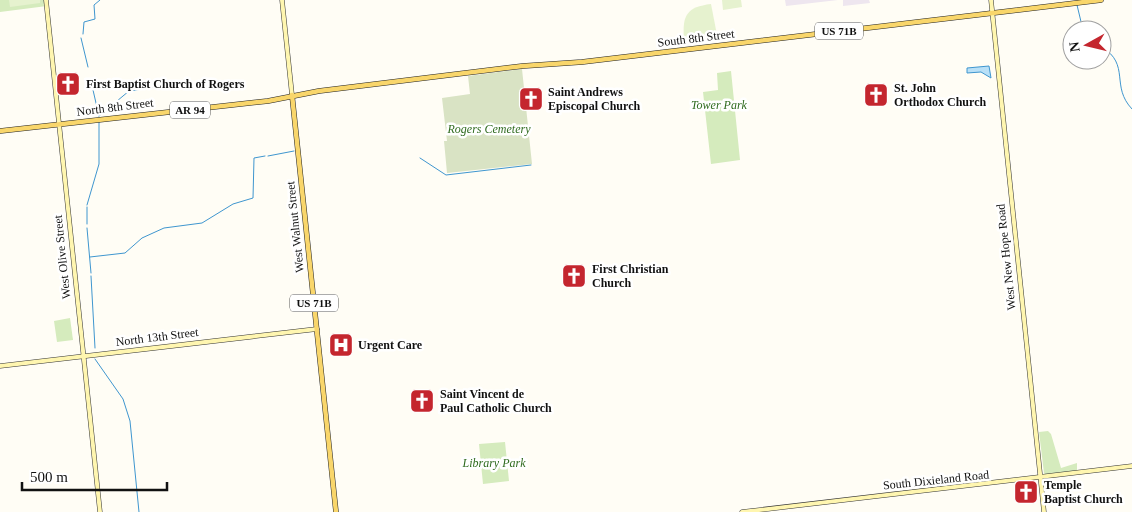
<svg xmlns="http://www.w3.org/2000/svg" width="1132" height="512" font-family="Georgia,serif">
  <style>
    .industrial { fill: #eee6ef }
    .green { fill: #d5ebbd }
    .cemetery { fill: #d9e3c4 }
    .pitch { fill: #e6f2cf }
    .water { fill: #b9e0f7; stroke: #3f96cf }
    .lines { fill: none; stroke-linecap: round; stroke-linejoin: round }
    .stream { stroke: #3f96cf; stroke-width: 1 }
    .secondary-casing { stroke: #333; stroke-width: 5 }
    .primary-casing { stroke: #222; stroke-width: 5.5 }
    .secondary { stroke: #fff6b0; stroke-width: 4 }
    .primary { stroke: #f9d66b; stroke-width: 4.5 }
    .labels { text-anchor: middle; stroke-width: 5; stroke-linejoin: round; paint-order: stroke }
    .shield { fill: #fff; stroke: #585858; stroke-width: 1 }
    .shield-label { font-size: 11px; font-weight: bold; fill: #111 }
    .street-label { font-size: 12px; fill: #111; stroke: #fff }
    .poi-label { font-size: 12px; font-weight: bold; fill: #111; stroke: #fff; text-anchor: start }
    .park-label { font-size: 12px; font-style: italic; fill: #2f6b1f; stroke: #fff }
  </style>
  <rect width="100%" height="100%" fill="#fffdf5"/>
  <g class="industrial">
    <polygon points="785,0 838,0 786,6"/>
    <polygon points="843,0 869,0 870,3 843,6"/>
  </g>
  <g class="green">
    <polygon points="0,0 46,0 47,6 0,12"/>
    <polygon points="731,71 740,160 711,164 703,92 718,90 717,73"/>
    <polygon points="70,318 73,340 57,342 54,321"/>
    <polygon points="1048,431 1051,434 1061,468 1077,463 1077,472 1046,475 1044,473 1039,432"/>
    <polygon points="505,442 509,481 483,484 479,444"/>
  </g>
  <polygon class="cemetery" points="522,69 532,164 447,173 444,141 447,141 442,98 470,94 468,76"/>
  <g class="pitch">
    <polygon points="9,0 40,0 40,3 10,7"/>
    <polygon points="722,0 741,0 742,7 723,10"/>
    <path d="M711 4 717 35 684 39C682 15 687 7 711 4Z"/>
  </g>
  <polygon class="water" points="989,66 991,78 981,72 967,73 967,68"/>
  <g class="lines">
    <g class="stream">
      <polyline points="1077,5 1083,30"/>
      <polyline points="83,34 84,22 95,19 94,5 100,0"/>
      <polyline points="81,38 88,67"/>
      <path d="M1102 47C1131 65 1110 86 1132 109"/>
      <polyline points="93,90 99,116"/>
      <polyline points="99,116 129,91 169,85"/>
      <polyline points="268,156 294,151"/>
      <polyline points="420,158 446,175 531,165"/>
      <polyline points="87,205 99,164 99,121"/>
      <polyline points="87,207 87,224"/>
      <polyline points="87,228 91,273"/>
      <polyline points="90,257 125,253 142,238 164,228 202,223 233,204 253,198 254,158 265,156"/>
      <polyline points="91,276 95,348"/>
      <polyline points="95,359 123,399 130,421 139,512"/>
    </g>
    <defs>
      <g id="secondary">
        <polyline points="46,0 100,512"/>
        <polyline points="282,0 292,95"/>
        <polyline points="991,0 1044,512"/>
        <polyline points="0,366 317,329"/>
        <polyline points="742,512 1132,466"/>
      </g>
      <g id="primary">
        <polyline points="292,95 336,512"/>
        <polyline points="0,131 268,101 319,91 523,66 582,62 1101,0"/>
      </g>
    </defs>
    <use href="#secondary" class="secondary-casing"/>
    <use href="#primary" class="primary-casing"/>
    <use href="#secondary" class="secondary"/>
    <use href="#primary" class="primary"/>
  </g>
  <defs>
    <symbol id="church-square" viewBox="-11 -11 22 22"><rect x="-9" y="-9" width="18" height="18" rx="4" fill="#c4262e" stroke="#fff"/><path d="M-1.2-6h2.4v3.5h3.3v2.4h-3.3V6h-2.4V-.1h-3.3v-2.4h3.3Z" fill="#fff"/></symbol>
    <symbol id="hospital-square" viewBox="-11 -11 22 22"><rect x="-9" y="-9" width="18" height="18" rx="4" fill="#c4262e" stroke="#fff"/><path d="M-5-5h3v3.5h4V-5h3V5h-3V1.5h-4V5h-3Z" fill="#fff"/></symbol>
  </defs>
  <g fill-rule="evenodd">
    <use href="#church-square" x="54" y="70" width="28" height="28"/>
    <use href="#church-square" x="862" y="81" width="28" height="28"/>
    <use href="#church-square" x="517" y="85" width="28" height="28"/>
    <use href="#church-square" x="560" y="262" width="28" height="28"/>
    <use href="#hospital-square" x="327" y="331" width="28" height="28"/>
    <use href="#church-square" x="408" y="387" width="28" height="28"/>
    <use href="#church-square" x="1012" y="478" width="28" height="28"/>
  </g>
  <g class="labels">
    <g class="shield">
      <rect x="815" y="22.5" width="48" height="17" rx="4"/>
      <rect x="170" y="101.5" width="40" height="17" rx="4"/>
      <rect x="290" y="294.5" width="48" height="17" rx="4"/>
    </g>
    <g class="shield-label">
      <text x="839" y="35">US 71B</text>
      <text x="190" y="114">AR 94</text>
      <text x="314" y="307">US 71B</text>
    </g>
    <g class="street-label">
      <text transform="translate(696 38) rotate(-7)" y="4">South 8th Street</text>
      <text transform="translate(115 107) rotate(-7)" y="4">North 8th Street</text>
      <text transform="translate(295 227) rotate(-96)" y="4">West Walnut Street</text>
      <text transform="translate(62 257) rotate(-96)" y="4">West Olive Street</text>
      <text transform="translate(1006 257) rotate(-96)" y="4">West New Hope Road</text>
      <text transform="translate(157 337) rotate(-7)" y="4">North 13th Street</text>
      <text transform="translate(936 480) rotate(-6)" y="4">South Dixieland Road</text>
    </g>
    <g class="poi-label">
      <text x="86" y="88">First Baptist Church of Rogers</text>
      <text x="894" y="92">St. John<tspan x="894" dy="14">Orthodox Church</tspan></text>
      <text x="548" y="96">Saint Andrews<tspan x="548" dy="14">Episcopal Church</tspan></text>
      <text x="592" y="273">First Christian<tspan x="592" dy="14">Church</tspan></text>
      <text x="358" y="349">Urgent Care</text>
      <text x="440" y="398">Saint Vincent de<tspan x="440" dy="14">Paul Catholic Church</tspan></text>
      <text x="1044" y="489">Temple<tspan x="1044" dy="14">Baptist Church</tspan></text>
    </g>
    <g class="park-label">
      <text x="719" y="109">Tower Park</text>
      <text x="489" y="133">Rogers Cemetery</text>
      <text x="494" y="467">Library Park</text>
    </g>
  </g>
  <g transform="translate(1087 45) rotate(262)"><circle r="24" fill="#ffffff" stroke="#a0a0a0"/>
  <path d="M0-4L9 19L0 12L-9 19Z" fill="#c4262e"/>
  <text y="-8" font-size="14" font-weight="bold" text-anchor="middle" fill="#111111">N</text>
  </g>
  <path d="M22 482v8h145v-8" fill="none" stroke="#111111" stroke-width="2.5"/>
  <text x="30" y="482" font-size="15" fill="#111111" stroke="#ffffff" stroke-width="4" paint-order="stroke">500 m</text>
</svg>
